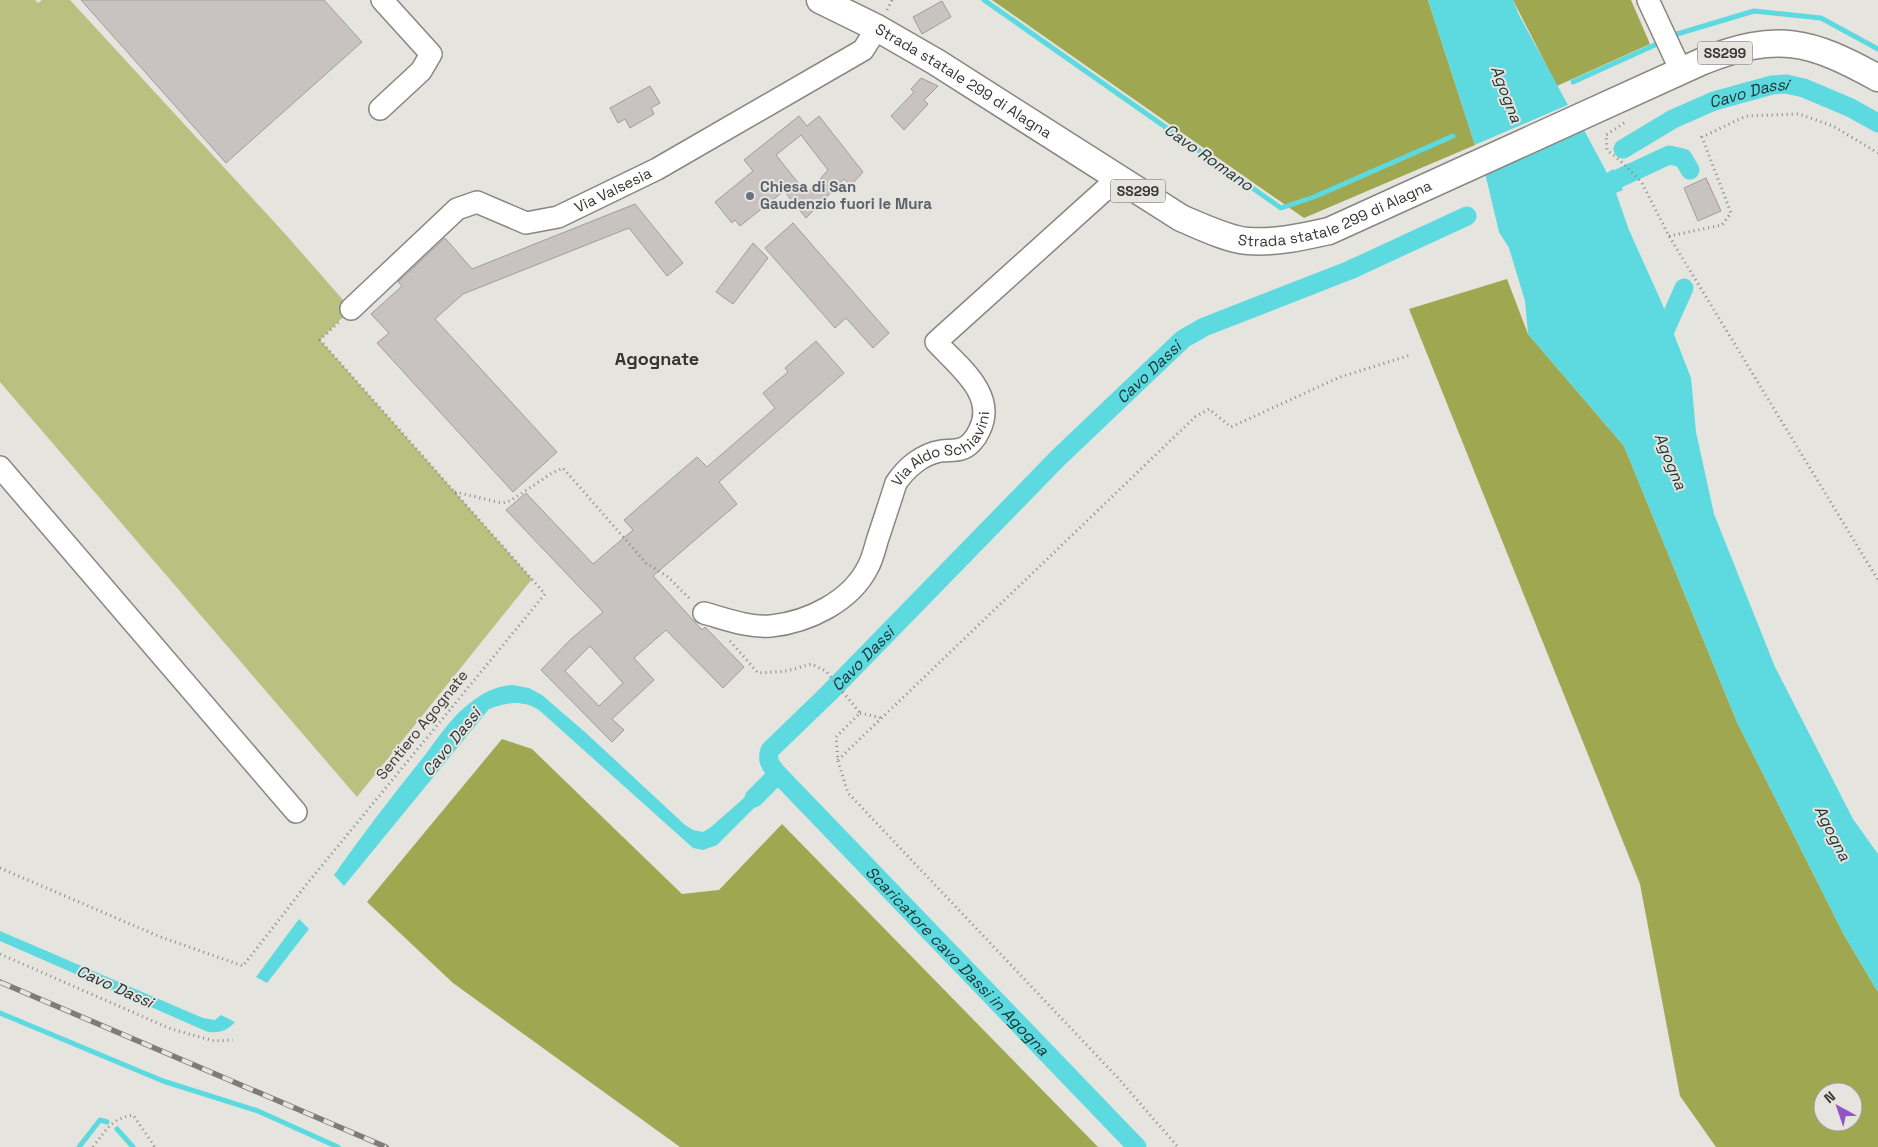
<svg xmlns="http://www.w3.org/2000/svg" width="1878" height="1147" font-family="'Space Grotesk',sans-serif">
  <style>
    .green { fill: #b9c080 }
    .forest { fill: #a0a751; fill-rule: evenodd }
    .water { fill: #5cdae0 }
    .pier { fill: #e6e4df }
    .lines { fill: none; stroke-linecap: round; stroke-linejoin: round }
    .stream { stroke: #5cdae0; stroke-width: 5 }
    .canal { stroke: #5cdae0; stroke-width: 19 }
    .building { fill: #c8c2c0; stroke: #a19c9a; fill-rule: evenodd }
    .minor-casing { stroke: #878681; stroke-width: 24 }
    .major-casing { stroke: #878681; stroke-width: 29 }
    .path { stroke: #8b8986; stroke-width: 3; stroke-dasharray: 1 4; stroke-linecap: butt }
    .minor { stroke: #fff; stroke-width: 21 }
    .major { stroke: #fff; stroke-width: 26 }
    .rail-casing { stroke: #7d7c79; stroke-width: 5.5 }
    .rail { stroke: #e6e4df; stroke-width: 4; stroke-dasharray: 11; stroke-linecap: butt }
    .worship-dot { fill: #6b7280; stroke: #e6e4df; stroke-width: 2 }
    .labels { text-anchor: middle; stroke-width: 4; stroke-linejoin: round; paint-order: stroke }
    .shield { fill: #e6e4df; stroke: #6c6a67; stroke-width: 1 }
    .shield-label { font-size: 14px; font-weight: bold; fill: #373634 }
    .street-label { font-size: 15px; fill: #373634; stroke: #e6e4df }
    .worship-label { font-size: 15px; font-weight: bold; fill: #5b616d; stroke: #e6e4df; text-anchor: start }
    .water-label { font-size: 16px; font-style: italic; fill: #1c3233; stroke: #e6e4df }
    .quarter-label { font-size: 18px; font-weight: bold; fill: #373531; stroke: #e6e4df }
  </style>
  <rect width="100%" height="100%" fill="#e6e4df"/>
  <polygon class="green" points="0,0 35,0 38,3 42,0 70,0 287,236 351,309 320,340 532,579 357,797 0,382"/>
  <g class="forest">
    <polygon points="992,0 1428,0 1475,145 1304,218"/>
    <polygon points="1513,0 1631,0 1650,44 1557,86"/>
    <path d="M1507 279 1528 334 1624 446 1737 722 1844 935 1878 992V1147H1716L1680 1096 1640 884 1409 309ZM1823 1092H1853V1122H1823Z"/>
    <polygon points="502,739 532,749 682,894 719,890 782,824 1098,1147 680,1147 453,983 367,902"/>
  </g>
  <g class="water">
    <polygon points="1428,0 1513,0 1519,15 1568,105 1475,145"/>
    <polygon points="1583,128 1607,173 1613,169 1623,190 1616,193 1629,230 1661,301 1691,378 1696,432 1714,514 1775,667 1853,819 1878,854 1878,992 1844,935 1737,722 1624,446 1528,334 1525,301 1509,248 1499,232 1485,173"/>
    <path d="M512 685 529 688 542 695 586 733 685 825 693 830 703 832 711 827 769 776 778 784 717 845 703 850 693 848 539 710C523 700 506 702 489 709L344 886 334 875C363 834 393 795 425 755 438 738 452 716 470 703 482 693 496 686 512 685Z"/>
    <polygon points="299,919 309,929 267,983 256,977"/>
    <path d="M0 931 203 1018 215 1020 221 1015 235 1022C227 1031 220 1033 208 1032L0 941Z"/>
  </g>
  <polygon class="pier" points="1568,105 1570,107 1476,147 1475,145"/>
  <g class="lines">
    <g class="stream">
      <polyline points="984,0 1281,208 1314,197 1453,136"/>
      <polyline points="1677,34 1754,11 1821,18 1878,49"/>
      <polyline points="1573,82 1657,44"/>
      <polyline points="0,1013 163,1081 258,1111 338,1147"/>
      <polyline points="117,1129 133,1147"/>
      <polyline points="79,1147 100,1120 107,1122"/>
    </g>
    <g class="canal">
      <path id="s1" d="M1623 149 1673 119 1714 101 1772 85 1786 84 1804 88 1851 108 1878 123"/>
      <polyline points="1594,190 1669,155 1683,158 1690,170"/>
      <polyline points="1659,344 1684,288"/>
      <path id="s2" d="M778 774 1137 1147"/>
      <path id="s3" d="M754 798 778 774C771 766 766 761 770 750L828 694 1058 458 1183 339 1204 327 1350 270 1467 216"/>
    </g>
  </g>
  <g class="building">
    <polygon points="81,0 324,0 362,42 226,163"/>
    <polygon points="942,1 951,17 922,34 913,17"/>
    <polygon points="921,78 938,86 924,100 928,104 904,130 891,116 914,92 911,89"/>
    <polygon points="650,86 660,103 651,108 654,114 630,128 625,119 618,123 610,108"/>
    <path d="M799 116 807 126 819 116 863 172 851 185 844 179 806 218 784 191 740 226 735 220 732 223 715 202 753 171 744 160ZM801 135 828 170 807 194 776 155Z"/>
    <polygon points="1706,178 1721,211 1698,221 1684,188"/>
    <polygon points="635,204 683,263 667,276 629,228 463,294 435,319 557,452 513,492 377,343 389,333 371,314 402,286 398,282 445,238 472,269"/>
    <polygon points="793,223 889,333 873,348 846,318 835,328 765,248"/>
    <polygon points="753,243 768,258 733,304 716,292"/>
    <path d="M816 341 844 373 719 482 737 504 653 576 702 630 705 627 744 667 723 688 666 630 634 658 654 680 612 719 624 730 612 742 541 670 571 639 603 612 506 510 526 493 593 564 633 530 624 520 697 457 707 467 775 408 763 393 788 372 785 368ZM590 646 623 683 599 706 565 671Z"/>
  </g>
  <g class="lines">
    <defs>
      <g id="minor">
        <polyline points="1648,0 1681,71"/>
        <polyline points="380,109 421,71 431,54 382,0"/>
        <path id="s4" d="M351 309 457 209 477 202 526 223 558 217 657 169 863 50 877 28"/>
        <polyline points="0,467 296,812"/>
        <path id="s5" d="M704 613C726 619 749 628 771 626 809 622 851 601 868 567 873 558 875 547 878 538 884 520 890 502 896 483 906 468 922 454 941 451 948 450 955 451 961 449 969 447 976 438 979 431 998 395 958 366 936 342L1118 178"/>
      </g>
      <g id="major">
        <path id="s6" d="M820 0 877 28 936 62 1181 218C1200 226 1229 240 1248 241 1276 243 1302 237 1329 231L1703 61C1778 32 1809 40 1878 78"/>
      </g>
    </defs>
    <use href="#minor" class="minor-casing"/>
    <use href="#major" class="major-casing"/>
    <g class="path">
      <polyline points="887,10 892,0"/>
      <polyline points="1624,123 1606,135 1607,150 1624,164 1642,183 1669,236 1878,580"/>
      <polyline points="1669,236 1722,225 1731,213 1702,137 1746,116 1799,114 1833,126 1878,153"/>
      <polyline points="455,492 502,503 510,501 552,473 563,468 646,563 668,577 691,600"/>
      <polyline points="730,641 758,673 787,671 811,664 826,671 860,713 836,737 838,761 848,793 1118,1078 1178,1147"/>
      <polyline points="860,713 882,718"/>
      <polyline points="838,760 1195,417 1209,409 1231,427 1340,377 1411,355"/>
      <polyline points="0,868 158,936 243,966 306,885 545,594 320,340 339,322"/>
      <polyline points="0,954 171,1029 214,1041 233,1040"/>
      <path d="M93 1147C106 1130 111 1119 133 1115L155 1147"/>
    </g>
    <use href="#minor" class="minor"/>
    <use href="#major" class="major"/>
    <defs>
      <polyline id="rail" points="0,982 386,1147"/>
    </defs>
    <use href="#rail" class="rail-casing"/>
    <use href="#rail" class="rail"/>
  </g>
  <circle class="worship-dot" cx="750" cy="196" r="5"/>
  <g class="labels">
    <g class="shield">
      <rect x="1697.5" y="41.5" width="55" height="23" rx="4"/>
      <rect x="1110.5" y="179.5" width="55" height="23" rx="4"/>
    </g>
    <g class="shield-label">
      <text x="1725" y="58">SS299</text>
      <text x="1138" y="196">SS299</text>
    </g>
    <g class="street-label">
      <text dy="5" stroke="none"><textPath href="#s6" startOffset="165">Strada statale 299 di Alagna</textPath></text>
      <text dy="5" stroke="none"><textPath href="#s4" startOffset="314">Via Valsesia</textPath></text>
      <text dy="5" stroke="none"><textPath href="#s6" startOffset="585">Strada statale 299 di Alagna</textPath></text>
      <text dy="5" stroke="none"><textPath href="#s5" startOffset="336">Via Aldo Schiavini</textPath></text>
      <text transform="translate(422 725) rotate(-51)" y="5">Sentiero Agognate</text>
    </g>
    <g class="worship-label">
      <text x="760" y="192">Chiesa di San<tspan x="760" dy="17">Gaudenzio fuori le Mura</tspan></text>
    </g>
    <g class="water-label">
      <text transform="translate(1507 94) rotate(69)" y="6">Agogna</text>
      <text dy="6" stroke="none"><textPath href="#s1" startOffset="139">Cavo Dassi</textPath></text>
      <text transform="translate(1209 157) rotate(35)" y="6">Cavo Romano</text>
      <text dy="6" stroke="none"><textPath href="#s3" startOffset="596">Cavo Dassi</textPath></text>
      <text transform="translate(1671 461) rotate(68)" y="6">Agogna</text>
      <text dy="6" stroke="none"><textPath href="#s3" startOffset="191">Cavo Dassi</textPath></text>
      <text transform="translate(451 742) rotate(-51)" y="6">Cavo Dassi</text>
      <text transform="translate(1833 833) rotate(63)" y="6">Agogna</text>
      <text dy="6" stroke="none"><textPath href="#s2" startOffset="259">Scaricatore cavo Dassi in Agogna</textPath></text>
      <text transform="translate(115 986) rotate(24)" y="6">Cavo Dassi</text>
    </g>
    <g class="quarter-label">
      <text x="657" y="365">Agognate</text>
    </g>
  </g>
  <g transform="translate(1838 1107) rotate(320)"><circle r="24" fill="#e6e4df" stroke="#a09e9b"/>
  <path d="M0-4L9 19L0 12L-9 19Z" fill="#9354c9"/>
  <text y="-8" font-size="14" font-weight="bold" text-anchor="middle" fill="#373634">N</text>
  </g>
</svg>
